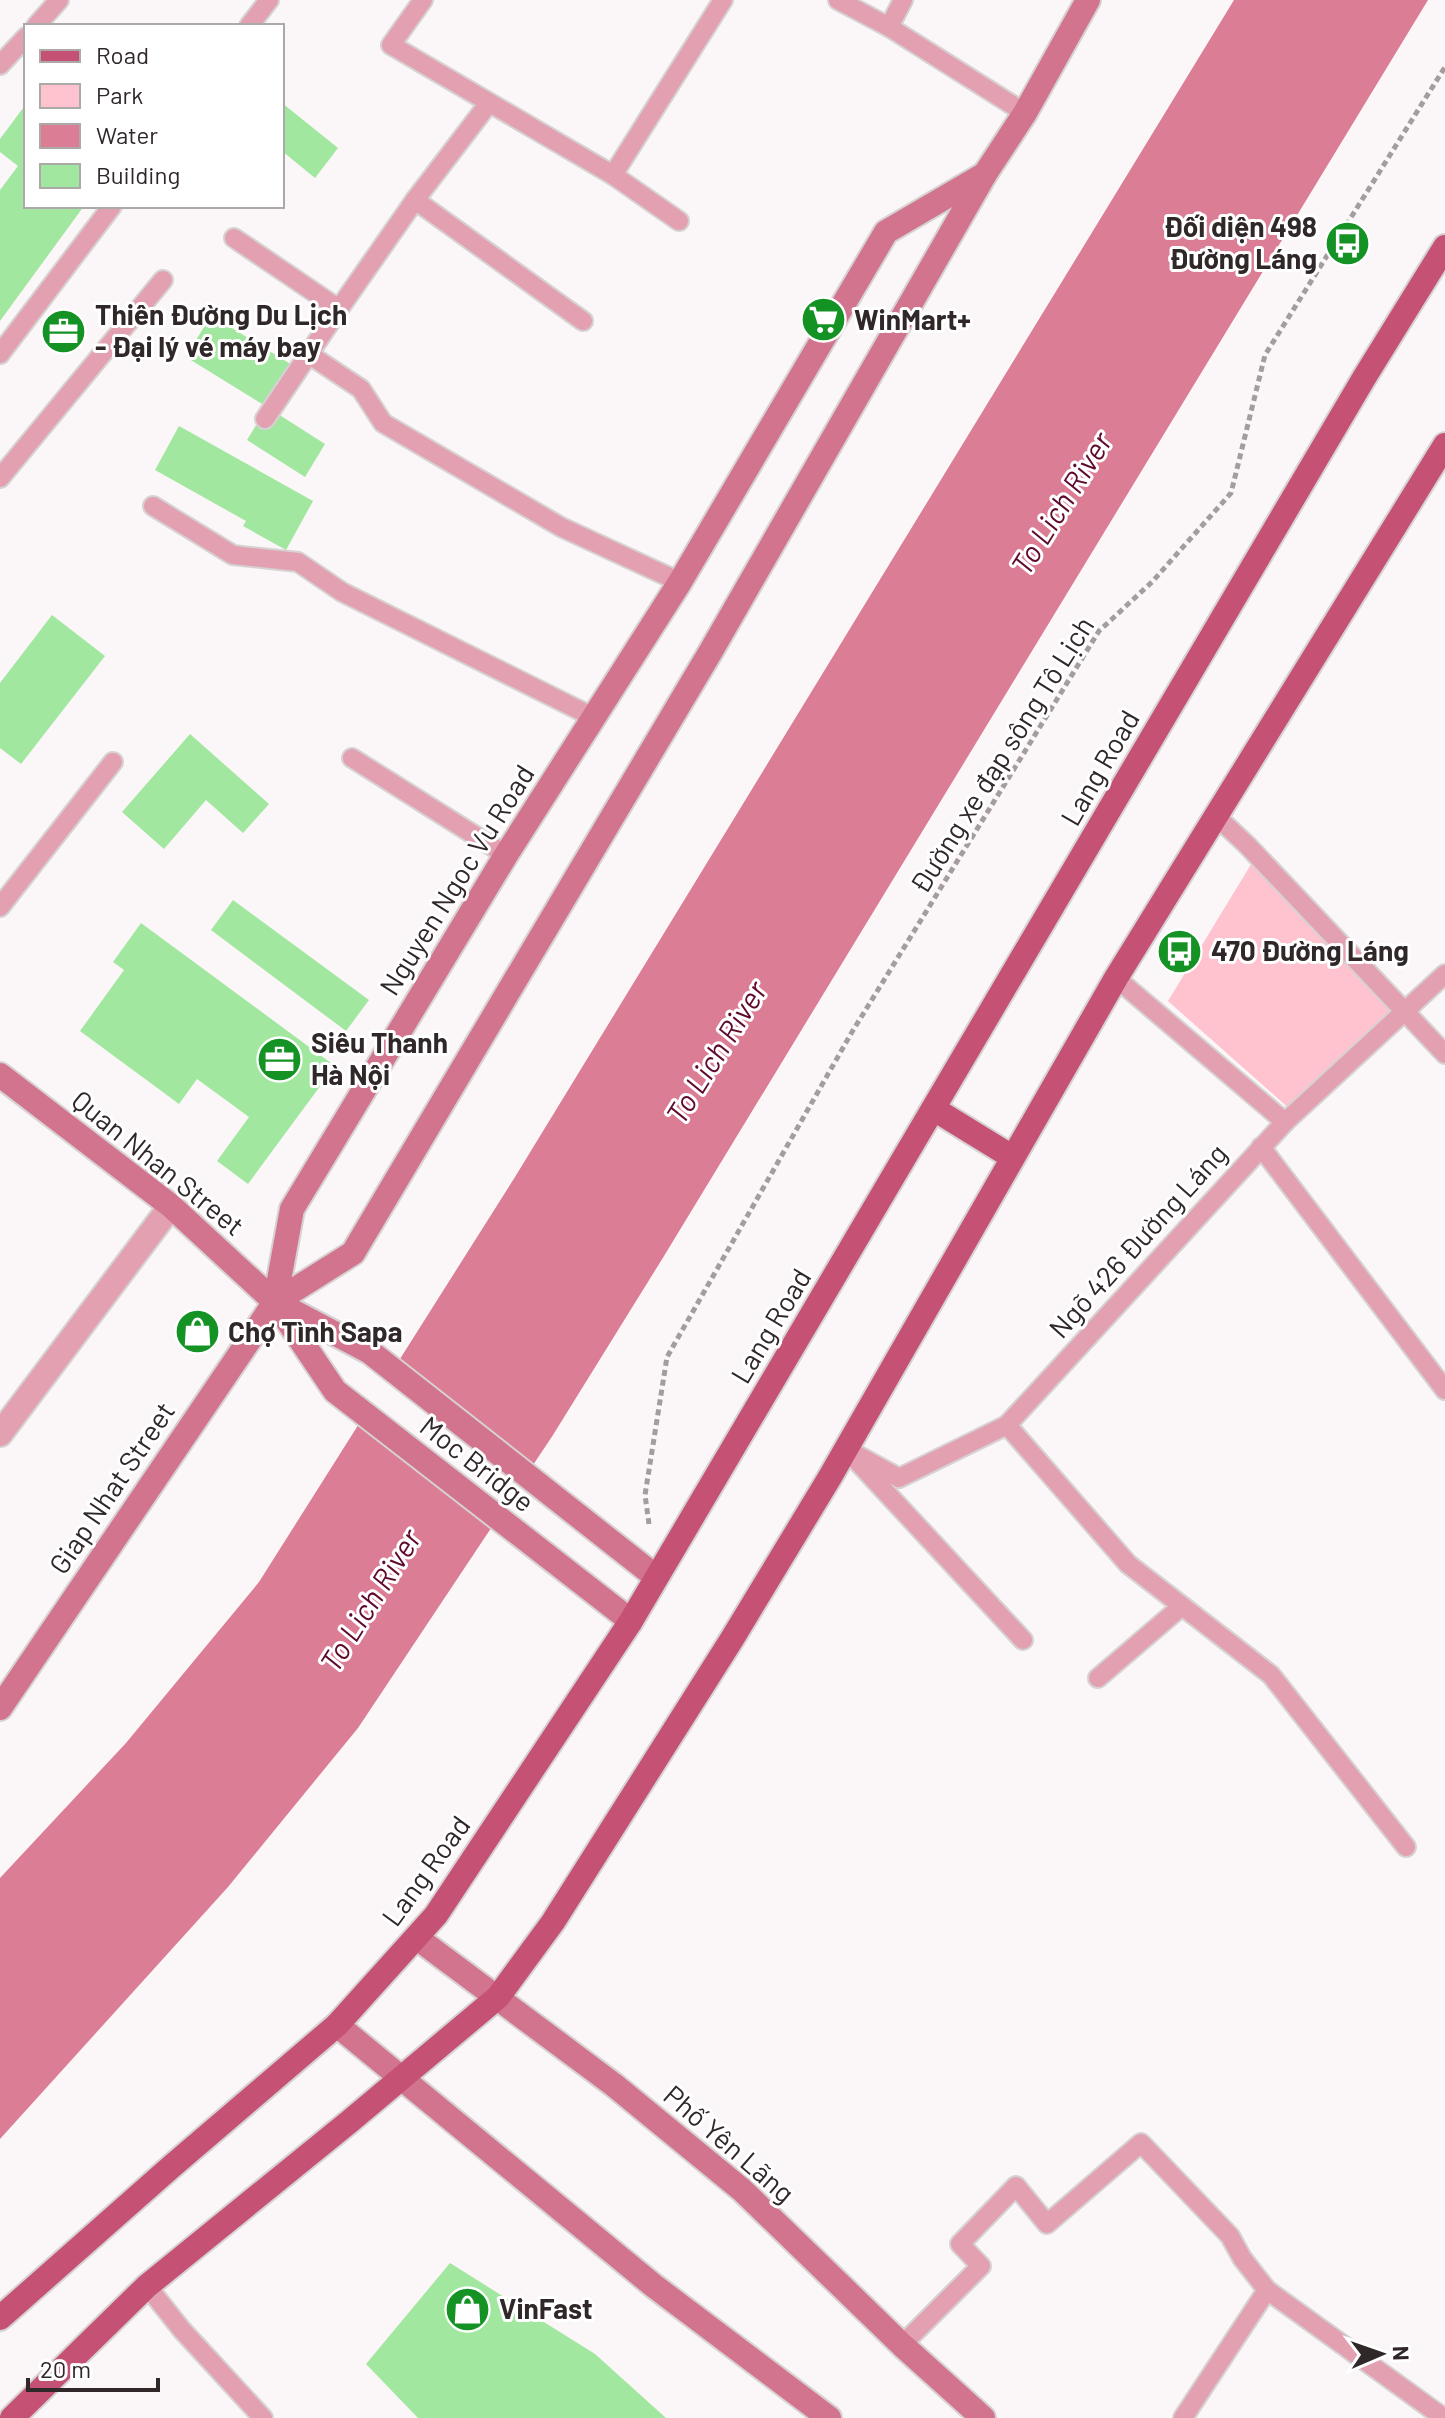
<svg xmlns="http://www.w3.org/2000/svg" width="1445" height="2418" font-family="Barlow,sans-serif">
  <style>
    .green { fill: #ffc3d0 }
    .water { fill: #da7d95 }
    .pier { fill: #fbf6f7 }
    .building { fill: #a2e7a0 }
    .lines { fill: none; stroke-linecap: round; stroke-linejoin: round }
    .lane-casing { stroke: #d6d1d2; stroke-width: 22 }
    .street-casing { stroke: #d6d1d2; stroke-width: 28 }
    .secondary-casing { stroke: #d6d1d2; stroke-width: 28 }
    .primary-casing { stroke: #d6d1d2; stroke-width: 28 }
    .path { stroke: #a49d9e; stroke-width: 5; stroke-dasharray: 6 4; stroke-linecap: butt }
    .lane { stroke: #e2a0b0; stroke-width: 18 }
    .street { stroke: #e2a0b0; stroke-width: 24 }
    .secondary { stroke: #d2748d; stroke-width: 24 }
    .primary { stroke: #c55174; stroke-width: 24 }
    .labels { text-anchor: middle; stroke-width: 6; stroke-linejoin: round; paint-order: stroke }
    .poi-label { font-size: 28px; font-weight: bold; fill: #302729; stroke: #fff; text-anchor: start }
    .street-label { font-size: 28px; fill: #302729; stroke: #fff }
    .water-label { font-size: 30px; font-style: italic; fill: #5f092c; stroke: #fff }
  </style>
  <rect width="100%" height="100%" fill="#fbf6f7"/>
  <polygon class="green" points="1253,861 1415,1013 1302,1120 1168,1001"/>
  <polygon class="water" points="1234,0 1428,0 664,1256 553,1435 358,1728 228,1887 0,2139 0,1878 126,1743 259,1582 515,1177"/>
  <polygon class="pier" points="390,1368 529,1478 501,1521 362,1412"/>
  <g class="building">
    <polygon points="282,103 338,148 315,178 282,151"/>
    <polygon points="26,104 26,206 84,206 0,321 0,190 18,166 0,152 0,139"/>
    <polygon points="211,315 292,365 267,407 186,357"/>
    <polygon points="267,407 325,444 305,477 247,440"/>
    <polygon points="179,426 313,501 286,550 243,526 246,521 155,470"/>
    <polygon points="52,615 105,656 21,764 0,748 0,683"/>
    <polygon points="190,734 269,804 243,833 206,800 164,849 122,812"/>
    <polygon points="233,900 369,1000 346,1031 211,930"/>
    <polygon points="141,923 335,1066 248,1184 217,1161 249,1117 197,1079 179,1104 80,1031 124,970 113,962"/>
    <polygon points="450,2263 595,2354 666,2418 418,2418 366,2364"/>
  </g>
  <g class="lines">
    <defs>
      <g id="lane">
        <polyline points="423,0 391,45 613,175"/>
        <polyline points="838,0 889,27"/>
        <polyline points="903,0 889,27 1025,113"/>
        <polyline points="36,26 59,0"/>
        <polyline points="249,26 269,0"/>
        <polyline points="0,65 26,37"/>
        <polyline points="415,200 489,103"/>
        <polyline points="679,221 613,175 723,0"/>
        <polyline points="234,238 339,309 415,200 583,321"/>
        <polyline points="0,354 112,206"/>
        <polyline points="310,355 361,389 383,423 561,527 680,582"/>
        <polyline points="265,419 339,309"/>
        <polyline points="0,478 163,280"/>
        <polyline points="153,506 233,555 298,562 342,592 593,717"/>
        <polyline points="352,758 506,855"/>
        <polyline points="1217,817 1247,845 1445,1054"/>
        <polyline points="0,907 113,762"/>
        <polyline points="1116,978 1285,1122"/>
        <polyline points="1261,1147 1445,1390"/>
        <polyline points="1007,1425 1128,1564 1271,1675 1406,1847"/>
        <polyline points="846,1449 899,1478 1007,1425 1285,1122 1445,974"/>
        <polyline points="856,1460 1023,1640"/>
        <polyline points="1098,1678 1182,1606"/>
        <polyline points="147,2286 182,2330 263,2418"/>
        <polyline points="1267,2290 1444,2418"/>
        <polyline points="902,2345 981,2266 960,2244 1016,2186 1047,2224 1141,2143 1230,2236 1242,2258 1267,2290 1183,2418"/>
      </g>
      <polyline id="street" points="0,1434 171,1206"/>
      <g id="secondary">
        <polyline points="0,1075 171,1206 275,1302 335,1391 631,1621"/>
        <polyline points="275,1302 353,1253 711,651 985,174 1025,113 1088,0"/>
        <polyline points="277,1303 370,1352 656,1577"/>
        <polyline points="0,1708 275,1302 292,1209 506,855 680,582 886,232 985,174"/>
        <polyline points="417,1938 614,2085 742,2190 902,2345 983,2418"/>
        <polyline points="337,2025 654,2286 829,2418"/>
      </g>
      <g id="primary">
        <polyline points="934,1109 1012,1157"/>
        <polyline points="0,2318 171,2167 337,2025 436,1915 631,1621 1364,378 1445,247"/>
        <polyline points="12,2418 147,2286 349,2122 498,1997 553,1922 732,1639 830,1477 1116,978 1445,445"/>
      </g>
    </defs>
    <use href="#lane" class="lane-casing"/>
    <use href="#street" class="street-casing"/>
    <use href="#secondary" class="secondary-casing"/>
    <use href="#primary" class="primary-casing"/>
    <polyline class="path" points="649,1524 645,1495 667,1357 852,1032 1099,631 1152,582 1231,493 1265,355 1445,67"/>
    <use href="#lane" class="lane"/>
    <use href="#street" class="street"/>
    <use href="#secondary" class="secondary"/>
    <use href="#primary" class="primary"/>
  </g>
  <defs>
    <symbol id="bus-disc" viewBox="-11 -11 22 22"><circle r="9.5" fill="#149324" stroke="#fff"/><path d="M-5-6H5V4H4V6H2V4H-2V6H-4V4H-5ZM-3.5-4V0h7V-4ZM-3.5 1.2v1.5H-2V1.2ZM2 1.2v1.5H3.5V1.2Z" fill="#fff"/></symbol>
    <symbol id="supermarket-disc" viewBox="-11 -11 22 22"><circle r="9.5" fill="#149324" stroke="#fff"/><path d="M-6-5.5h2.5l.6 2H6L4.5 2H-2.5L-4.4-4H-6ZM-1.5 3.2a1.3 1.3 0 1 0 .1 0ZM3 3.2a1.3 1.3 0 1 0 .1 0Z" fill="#fff"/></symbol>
    <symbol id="office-disc" viewBox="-11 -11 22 22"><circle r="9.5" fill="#149324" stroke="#fff"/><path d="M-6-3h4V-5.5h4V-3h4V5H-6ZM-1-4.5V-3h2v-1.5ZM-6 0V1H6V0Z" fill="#fff"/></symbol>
    <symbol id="shop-disc" viewBox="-11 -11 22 22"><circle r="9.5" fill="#149324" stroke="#fff"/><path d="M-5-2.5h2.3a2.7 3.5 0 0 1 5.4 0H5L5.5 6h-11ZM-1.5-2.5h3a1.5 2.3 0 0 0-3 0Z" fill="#fff"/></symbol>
  </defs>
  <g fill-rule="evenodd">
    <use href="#bus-disc" x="1322" y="218" width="51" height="51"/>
    <use href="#supermarket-disc" x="798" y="294" width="51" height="51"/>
    <use href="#office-disc" x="38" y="306" width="51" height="51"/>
    <use href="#bus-disc" x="1154" y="926" width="51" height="51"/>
    <use href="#office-disc" x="254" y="1034" width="51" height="51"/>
    <use href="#shop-disc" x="172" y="1306" width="51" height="51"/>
    <use href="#shop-disc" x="442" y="2284" width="51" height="51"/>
  </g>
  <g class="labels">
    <g class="poi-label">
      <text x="1317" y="237" text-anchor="end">Đối diện 498<tspan x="1317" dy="32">Đường Láng</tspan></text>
      <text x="95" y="325">Thiên Đường Du Lịch<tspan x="95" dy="32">- Đại lý vé máy bay</tspan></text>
      <text x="854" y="330">WinMart+</text>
      <text x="1211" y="961">470 Đường Láng</text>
      <text x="311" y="1053">Siêu Thanh<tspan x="311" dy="32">Hà Nội</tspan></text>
      <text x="228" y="1342">Chợ Tình Sapa</text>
      <text x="499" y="2319">VinFast</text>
    </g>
    <g class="street-label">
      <text transform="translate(1002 755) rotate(-58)" y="10">Đường xe đạp sông Tô Lịch</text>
      <text transform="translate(1100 768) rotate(-60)" y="10">Lang Road</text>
      <text transform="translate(457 880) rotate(-58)" y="10">Nguyen Ngoc Vu Road</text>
      <text transform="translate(158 1163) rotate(39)" y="10">Quan Nhan Street</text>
      <text transform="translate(1138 1241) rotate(-48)" y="10">Ngõ 426 Đường Láng</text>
      <text transform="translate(771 1326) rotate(-59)" y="10">Lang Road</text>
      <text transform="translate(477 1464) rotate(38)" y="10">Moc Bridge</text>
      <text transform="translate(112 1488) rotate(-56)" y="10">Giap Nhat Street</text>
      <text transform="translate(426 1871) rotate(-54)" y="10">Lang Road</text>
      <text transform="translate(729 2144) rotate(41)" y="10">Phố Yên Lãng</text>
    </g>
    <g class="water-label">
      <text transform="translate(1062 504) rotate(-58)" y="10">To Lich River</text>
      <text transform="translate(717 1053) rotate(-58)" y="10">To Lich River</text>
      <text transform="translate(371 1601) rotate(-58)" y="10">To Lich River</text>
    </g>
  </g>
  <rect x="24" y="24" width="260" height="184" fill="#ffffff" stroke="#aca9a9" stroke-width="2"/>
  <rect x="40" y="50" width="40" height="12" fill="#c55174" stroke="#aca9a9" stroke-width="2"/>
  <text x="96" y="64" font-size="24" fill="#302729">Road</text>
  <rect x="40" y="84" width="40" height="24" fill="#ffc3d0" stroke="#aca9a9" stroke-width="2"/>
  <text x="96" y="104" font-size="24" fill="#302729">Park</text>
  <rect x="40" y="124" width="40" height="24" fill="#da7d95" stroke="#aca9a9" stroke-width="2"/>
  <text x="96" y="144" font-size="24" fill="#302729">Water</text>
  <rect x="40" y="164" width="40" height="24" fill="#a2e7a0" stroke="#aca9a9" stroke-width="2"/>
  <text x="96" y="184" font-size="24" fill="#302729">Building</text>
  <g transform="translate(1381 2354) rotate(88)" stroke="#ffffff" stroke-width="6" paint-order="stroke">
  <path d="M0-6L14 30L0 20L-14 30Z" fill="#302729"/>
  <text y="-12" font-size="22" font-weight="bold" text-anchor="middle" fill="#302729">N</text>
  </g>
  <path d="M28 2378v12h130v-12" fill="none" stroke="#302729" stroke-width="4"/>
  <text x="40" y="2378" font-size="24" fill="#302729" stroke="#ffffff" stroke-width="6" paint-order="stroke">20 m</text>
</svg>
